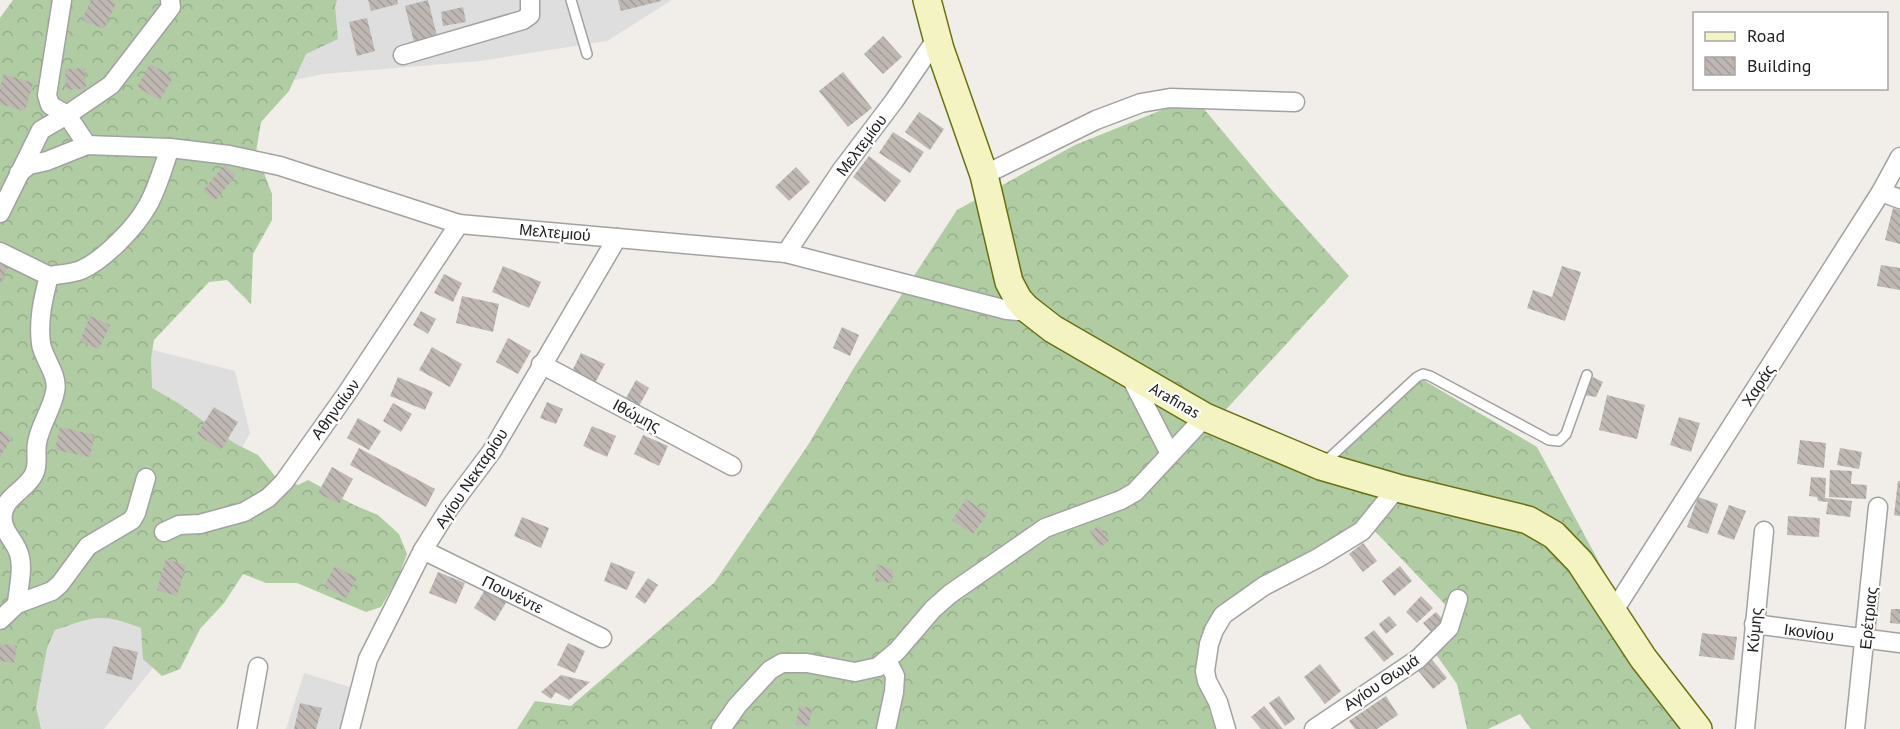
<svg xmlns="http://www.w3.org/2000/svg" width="1900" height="729" font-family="'PT Sans',sans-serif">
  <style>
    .residential { fill: #dfdede }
    .forest { fill: url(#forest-crowns) }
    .building { fill: url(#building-back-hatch) }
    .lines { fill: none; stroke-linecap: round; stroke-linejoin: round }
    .lane-casing { stroke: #a2a2a2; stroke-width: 12 }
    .street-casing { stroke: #a2a2a2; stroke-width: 21 }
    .secondary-casing { stroke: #697110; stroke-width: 30 }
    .lane { stroke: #fff; stroke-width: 9 }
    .street { stroke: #fff; stroke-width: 18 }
    .secondary { stroke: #f4f4c3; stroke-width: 27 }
    .labels { text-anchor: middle; stroke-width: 4.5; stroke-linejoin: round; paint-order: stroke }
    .street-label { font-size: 16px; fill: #212121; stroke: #fff }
  </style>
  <defs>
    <pattern id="forest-crowns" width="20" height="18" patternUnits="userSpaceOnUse" patternTransform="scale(1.5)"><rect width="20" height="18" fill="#afcca2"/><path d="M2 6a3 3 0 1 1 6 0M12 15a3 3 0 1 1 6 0" fill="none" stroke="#96af8b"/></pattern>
    <pattern id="building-back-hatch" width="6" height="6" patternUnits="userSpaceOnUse" patternTransform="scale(1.5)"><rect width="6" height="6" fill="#beb7b2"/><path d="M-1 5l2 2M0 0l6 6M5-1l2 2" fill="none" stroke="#a39d99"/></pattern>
  </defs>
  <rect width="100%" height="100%" fill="#f1eee9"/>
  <g class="residential">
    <polygon points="47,0 672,0 607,41 480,61 323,74 142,113 138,346 235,371 250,433 214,501 220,574 152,669 104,729 0,729"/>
    <polygon points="304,673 363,691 354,729 286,729"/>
  </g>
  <g class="forest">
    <path d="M13 0H337L335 7 338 39 306 54 289 91 261 122 256 152 272 194V220L253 254 251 304 227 280 209 282 154 340 151 358 152 388 178 403 234 443 258 455 275 476 298 485 308 480 354 505 378 515 399 534 407 554 398 578 381 607 366 612 297 583H266L243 574 224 603 200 629 180 669 162 676 143 659 141 628C100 612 94 617 55 630L47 648 36 707 41 729H0V18Z"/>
    <polygon points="1194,97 1270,188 1349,276 1208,429 1313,464 1418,377 1537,447 1689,729 1531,729 1520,714 1488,729 1467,729 1457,684 1435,653 1460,620 1368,524 1214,614 1201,669 1210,713 1218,729 517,729 535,701 571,706 714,583 808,445 855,366 957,210 1075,145"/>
  </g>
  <g class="building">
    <polygon points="91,0 110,0 116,3 104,29 82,20"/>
    <polygon points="368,0 397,0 398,4 371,11"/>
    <polygon points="428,0 437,36 414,42 405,6"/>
    <polygon points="618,0 661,0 661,1 621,11"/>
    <polygon points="463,7 466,22 443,26 441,12"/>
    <polygon points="367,18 375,51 357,56 349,22"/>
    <polygon points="883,36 902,57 883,74 864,54"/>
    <polygon points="150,64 173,77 160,100 137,87"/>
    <polygon points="85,68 86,89 66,89 65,69"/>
    <polygon points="843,72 872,108 848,127 819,91"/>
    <polygon points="4,74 33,83 25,111 0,104 0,88"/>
    <polygon points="919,112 944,129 930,150 905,132"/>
    <polygon points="893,132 924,152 910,173 879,153"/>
    <polygon points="869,156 901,181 885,202 853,177"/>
    <polygon points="224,165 236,175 215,201 203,191"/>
    <polygon points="796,167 810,182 789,201 775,187"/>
    <polygon points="1893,208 1900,210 1900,244 1885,240"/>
    <polygon points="0,258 10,263 0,285"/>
    <polygon points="1881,265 1900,268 1900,290 1877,286"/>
    <polygon points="503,266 541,282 529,308 492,292"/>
    <polygon points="1562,266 1581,272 1565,321 1527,308 1533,290 1552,297"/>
    <polygon points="444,274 462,283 453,302 434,293"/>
    <polygon points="462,296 499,304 493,332 456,323"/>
    <polygon points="421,311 436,319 428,334 413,325"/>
    <polygon points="90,316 110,325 99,349 80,341"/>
    <polygon points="842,327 859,335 850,356 833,348"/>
    <polygon points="508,338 531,351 518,374 496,362"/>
    <polygon points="432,347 462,364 450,387 419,370"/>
    <polygon points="581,353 605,364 593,387 587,385 573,369"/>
    <polygon points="398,377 433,392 425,410 390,396"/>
    <polygon points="1593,377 1603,382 1596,397 1584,395"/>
    <polygon points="636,380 649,388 639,406 626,398"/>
    <polygon points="1607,395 1645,405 1637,439 1599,430"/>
    <polygon points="547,402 563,409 556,424 540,418"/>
    <polygon points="393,403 412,414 401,432 383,421"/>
    <polygon points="214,407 238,422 221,450 197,434"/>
    <polygon points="1679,417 1700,423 1691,452 1670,445"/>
    <polygon points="358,418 381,431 369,450 347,438"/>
    <polygon points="592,426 616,436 607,457 583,446"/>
    <polygon points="60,427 94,435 90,457 55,450"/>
    <polygon points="0,430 12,438 0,457"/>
    <polygon points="643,435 668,446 659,466 634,454"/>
    <polygon points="1800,440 1826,443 1824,468 1797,464"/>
    <polygon points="359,448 435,489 426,507 350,465"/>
    <polygon points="1840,448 1862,452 1859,469 1837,465"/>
    <polygon points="332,467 353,479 339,504 318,493"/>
    <polygon points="1830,470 1852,471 1851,484 1867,485 1866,499 1829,497"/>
    <polygon points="1811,477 1826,478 1825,498 1852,501 1850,517 1826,514 1828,502 1818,501 1817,497 1809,496"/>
    <polygon points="1898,481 1900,481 1900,516 1894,515"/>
    <polygon points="1698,497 1718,504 1708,534 1687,527"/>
    <polygon points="966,499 988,513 973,534 952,520"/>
    <polygon points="1729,505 1746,511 1734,540 1717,534"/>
    <polygon points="1788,516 1820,518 1819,537 1787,535"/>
    <polygon points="522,517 549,528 541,548 514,536"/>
    <polygon points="1099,526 1109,541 1100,547 1090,531"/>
    <polygon points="1363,543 1377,561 1363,572 1349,554"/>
    <polygon points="166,559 186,565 177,596 157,590"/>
    <polygon points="611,562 635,572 627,590 604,581"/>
    <polygon points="877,564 893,570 892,583 875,581"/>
    <polygon points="335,566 357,578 346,598 324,586"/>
    <polygon points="1400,566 1412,581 1394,596 1382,581"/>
    <polygon points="438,572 465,583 456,604 429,593"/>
    <polygon points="648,578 658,585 645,604 635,597"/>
    <polygon points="486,588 507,601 495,621 474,608"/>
    <polygon points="1421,596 1433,608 1417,623 1406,612"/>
    <polygon points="1891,609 1900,609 1900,624 1890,623"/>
    <polygon points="1436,612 1445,622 1432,633 1423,623"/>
    <polygon points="1389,616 1397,625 1386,634 1379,624"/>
    <polygon points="1374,630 1394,654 1384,662 1364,638"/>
    <polygon points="1702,633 1737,637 1734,660 1699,656"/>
    <polygon points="568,643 585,651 575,673 557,665"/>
    <polygon points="0,644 17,646 14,663 0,661"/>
    <polygon points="113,646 138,652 132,680 106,673"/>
    <polygon points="1430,657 1447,678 1433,689 1416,668"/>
    <polygon points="1320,664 1341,691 1325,704 1304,677"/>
    <polygon points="561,675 590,682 569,700 556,692 551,699 541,692"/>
    <polygon points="1279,696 1295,719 1285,726 1269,703"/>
    <polygon points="1386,696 1398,715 1377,729 1355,729 1349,721"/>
    <polygon points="300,703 322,708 316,729 294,729"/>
    <polygon points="799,706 812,708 809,726 796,724"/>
    <polygon points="1264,706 1283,729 1261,729 1251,717"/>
  </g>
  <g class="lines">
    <defs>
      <g id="lane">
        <polyline points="571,0 587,54"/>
        <polyline points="1325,462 1417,377 1423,374 1430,376 1549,440 1559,441 1566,434 1587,375"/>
      </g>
      <g id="street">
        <polyline points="403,55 523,20 530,15 530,0"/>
        <polyline points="87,145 67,115 111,85 171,7 170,0"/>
        <polyline points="19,173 29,165 47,161 87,145 170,148 229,155 280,166 459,224 786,253 1007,310 1018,311 1026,308"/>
        <polyline points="984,175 1096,120 1141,103 1170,98 1295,102"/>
        <polyline points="1881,192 1900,199"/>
        <polyline points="0,213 41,130 67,115 50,105 47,95 62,0"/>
        <path d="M0 252 49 276C43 299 38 320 41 344 44 360 59 375 55 392 52 409 40 425 37 443 35 454 39 464 34 474 27 489 6 496 3 513 0 531 15 539 19 554 24 568 18 589 17 604"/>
        <polyline points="786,253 841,171 894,101 937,38"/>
        <path d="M49 276C59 274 71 274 81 270 104 260 136 227 148 205 158 187 163 167 170 148"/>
        <polyline points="541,364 732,466"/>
        <polyline points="1129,374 1170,454"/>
        <polyline points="164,532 179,525 200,524 244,512 268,498 284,482 347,393 459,224"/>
        <polyline points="423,550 602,638"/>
        <polyline points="1613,612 1881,192 1900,157"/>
        <polyline points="0,620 17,604 52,591 60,584 88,546 132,520 136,513 146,478"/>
        <polyline points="1754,624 1900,643"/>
        <polyline points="247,729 258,667"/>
        <polyline points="350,729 368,659 423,550 450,507 492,451 617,238"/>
        <polyline points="721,729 737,706 770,670 782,663 807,663 855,672 878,667 897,651 933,609 950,594 1045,528 1121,500 1135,492 1205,417"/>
        <polyline points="886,729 894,692 895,676 887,660"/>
        <polyline points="1226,729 1218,702 1207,681 1205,671 1209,644 1214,630 1223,615 1264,586 1318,558 1362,531 1397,488"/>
        <polyline points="1314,729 1418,659 1449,628 1458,599"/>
        <polyline points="1745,729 1764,531"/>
        <polyline points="1855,729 1878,507"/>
      </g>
      <polyline id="secondary" points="927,0 940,49 984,175 1009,282 1018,299 1026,308 1053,329 1205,417 1321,466 1397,488 1528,520 1554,535 1580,562 1643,658 1698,729"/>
    </defs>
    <use href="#lane" class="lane-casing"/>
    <use href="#street" class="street-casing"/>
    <use href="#secondary" class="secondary-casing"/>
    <use href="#lane" class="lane"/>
    <use href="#street" class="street"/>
    <use href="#secondary" class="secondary"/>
  </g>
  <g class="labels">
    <g class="street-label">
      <text transform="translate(861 145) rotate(-53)" y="6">Μελτεμίου</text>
      <text transform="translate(555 232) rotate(5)" y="6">Μελτεμιού</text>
      <text transform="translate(1758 385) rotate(-57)" y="6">Χαράς</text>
      <text transform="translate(1175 400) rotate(30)" y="6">Arafinas</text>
      <text transform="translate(335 409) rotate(-54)" y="6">Αθηναίων</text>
      <text transform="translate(637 415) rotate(28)" y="6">Ιθώμης</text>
      <text transform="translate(471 478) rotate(-56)" y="6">Αγίου Νεκταρίου</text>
      <text transform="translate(513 594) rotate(26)" y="6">Πουνέντε</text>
      <text transform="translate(1868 618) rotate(-84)" y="6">Ερέτριας</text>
      <text transform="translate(1754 630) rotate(-85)" y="6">Κύμης</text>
      <text transform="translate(1809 632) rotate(8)" y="6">Ικονίου</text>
      <text transform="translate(1381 682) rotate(-34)" y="6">Αγίου Θωμά</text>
    </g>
  </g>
  <rect x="1693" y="12" width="195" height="78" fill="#ffffff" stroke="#a6a6a6" stroke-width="1.5"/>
  <rect x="1705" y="32" width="30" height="9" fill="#f4f4c3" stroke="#a6a6a6" stroke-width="1.5"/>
  <text x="1747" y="42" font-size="18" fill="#212121">Road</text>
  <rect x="1705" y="57" width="30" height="18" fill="url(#building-back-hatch)" stroke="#a6a6a6" stroke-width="1.5"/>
  <text x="1747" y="72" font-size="18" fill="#212121">Building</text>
</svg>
